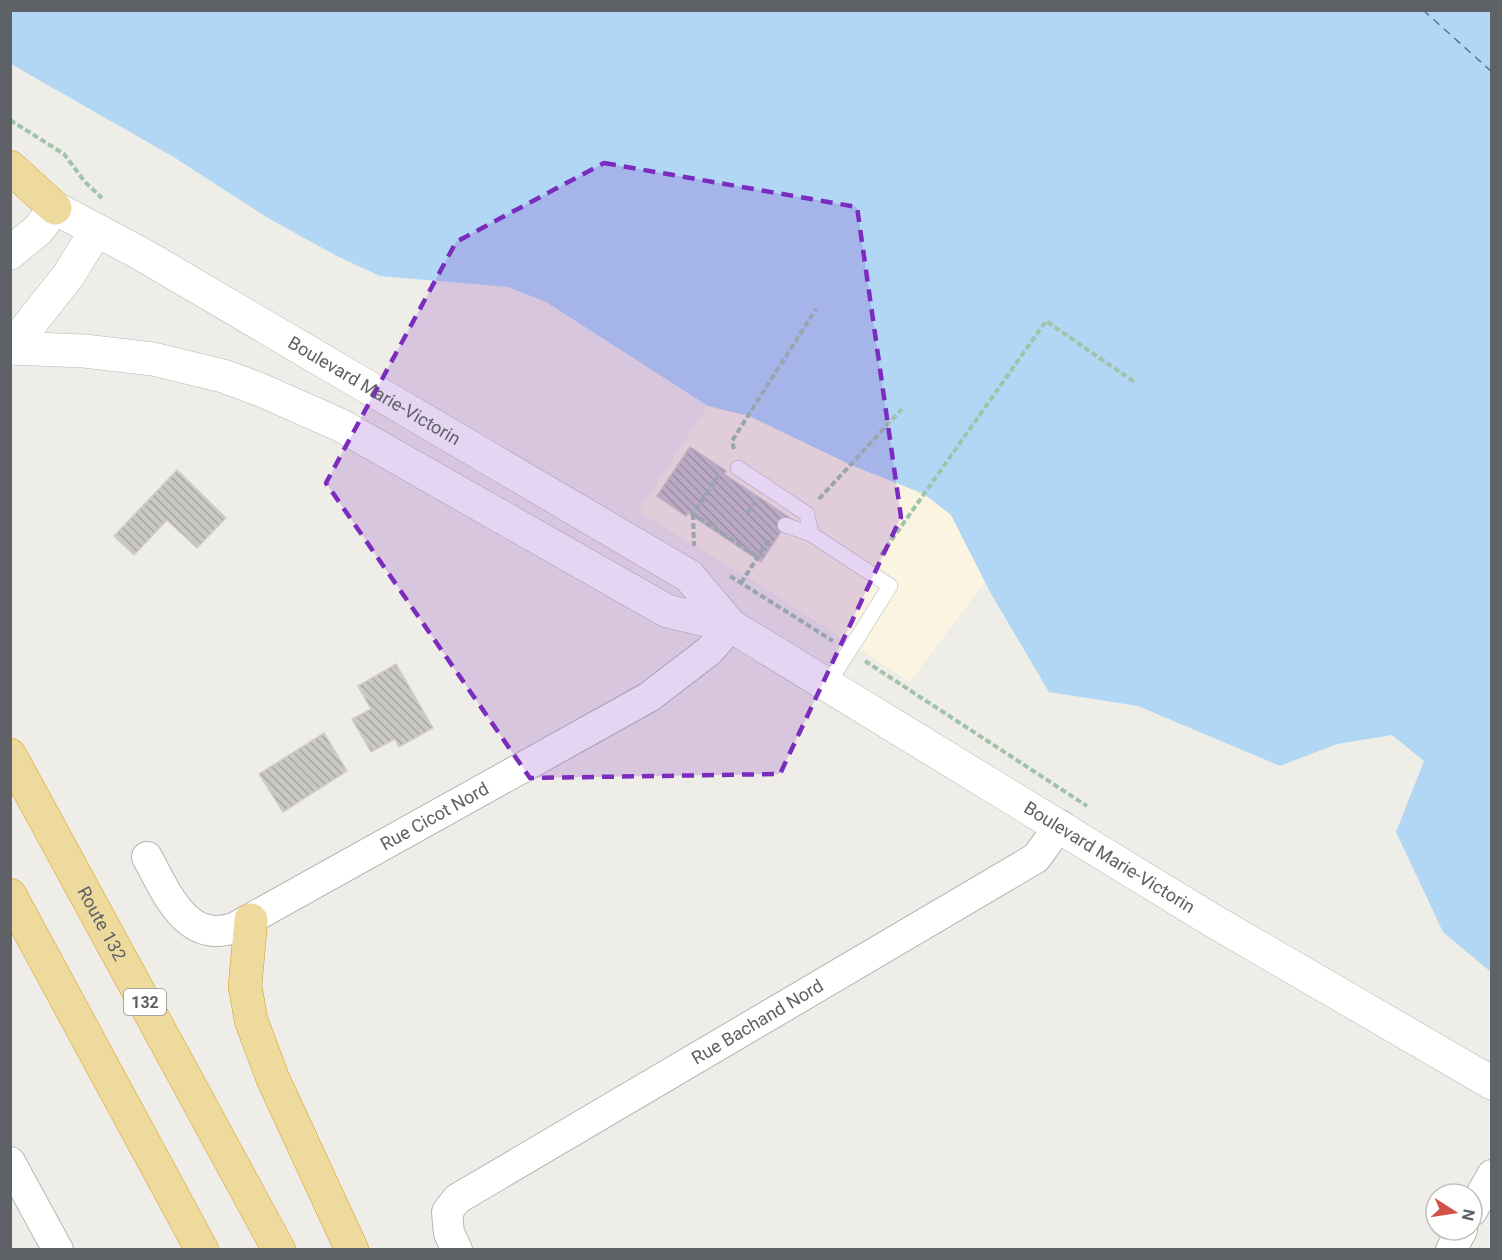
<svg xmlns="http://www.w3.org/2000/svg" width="1502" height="1260" font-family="Roboto,sans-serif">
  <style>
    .commercial { fill: #faf4e0 }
    .water { fill: #b1d7f4 }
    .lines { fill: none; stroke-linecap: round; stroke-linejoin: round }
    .ferry { stroke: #4f79a5; stroke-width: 1.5; stroke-dasharray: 8 6; stroke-linecap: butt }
    .building { fill: url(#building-back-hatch); stroke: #d2cec6; stroke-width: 1.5 }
    .service-casing { stroke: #b4b6b9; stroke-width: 16 }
    .minor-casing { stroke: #b4b6b9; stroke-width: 32 }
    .tertiary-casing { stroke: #b4b6b9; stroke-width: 34 }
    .motorway-casing { stroke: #d79d1e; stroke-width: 34 }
    .path { stroke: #a1c2ab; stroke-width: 4; stroke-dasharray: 6 3; stroke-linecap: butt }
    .service { stroke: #fff; stroke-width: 15 }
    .minor { stroke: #fff; stroke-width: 30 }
    .tertiary { stroke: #fff; stroke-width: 33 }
    .motorway { stroke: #efda9d; stroke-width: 33 }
    .marked { fill: #7b2cbf; fill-opacity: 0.2; stroke: #7b2cbf; stroke-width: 4.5; stroke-dasharray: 12 8; stroke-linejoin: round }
    .labels { text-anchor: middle; stroke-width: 6; stroke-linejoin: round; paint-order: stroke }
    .shield { fill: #fff; stroke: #8e9093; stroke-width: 1.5 }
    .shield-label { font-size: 16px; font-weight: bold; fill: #5e6165 }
    .street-label { font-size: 18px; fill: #5e6165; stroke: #fff }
  </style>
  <defs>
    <pattern id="building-back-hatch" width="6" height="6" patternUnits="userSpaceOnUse" patternTransform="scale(1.5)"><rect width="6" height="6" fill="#cac8c3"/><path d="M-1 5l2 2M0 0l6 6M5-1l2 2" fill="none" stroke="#a7a6a2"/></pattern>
  </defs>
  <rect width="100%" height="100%" fill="#eeede7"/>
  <polygon class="commercial" points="708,406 749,416 851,465 924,494 951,514 985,582 910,682 754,581 638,512"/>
  <polygon class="water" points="11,10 1491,11 1491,972 1443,932 1396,832 1424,761 1392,735 1337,744 1280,766 1138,706 1049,692 990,592 951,515 924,494 851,465 749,416 708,406 546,302 508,287 380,276 337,256 268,218 172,156 11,64"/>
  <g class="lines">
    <polyline class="ferry" points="1423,10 1492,72"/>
  </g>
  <g class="building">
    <polygon points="690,447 726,471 724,474 790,518 761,562 688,513 686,516 657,496"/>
    <polygon points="177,470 226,518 197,548 167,520 134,555 114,536"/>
    <polygon points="396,664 433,728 399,747 395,739 371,752 352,719 371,709 358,686"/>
    <polygon points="324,733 347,771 283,812 259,774"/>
  </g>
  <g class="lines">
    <defs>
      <g id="service">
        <polyline points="738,468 807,514 811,534"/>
        <polyline points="785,525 811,534 890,586 828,684"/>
      </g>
      <g id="minor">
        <path id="s1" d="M147 857C166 891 185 944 234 928L649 697 709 651 731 626"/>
        <polyline points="10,1162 58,1250"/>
        <polyline points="1472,1211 1492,1175"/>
        <path id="s2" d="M457 1250 449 1233 447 1212 457 1199 1036 858 1060 825"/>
        <polyline points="1451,1250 1462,1230"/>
      </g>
      <g id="tertiary">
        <path id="s3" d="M10 253 38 230 55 208 143 255 689 576 731 626"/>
        <path id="s4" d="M10 348 84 351 153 359 223 376 261 390 340 425 667 611 731 626 1210 919 1492 1083"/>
        <polyline points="11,348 68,276 96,231"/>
      </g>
      <g id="motorway">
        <polyline points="10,167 55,208"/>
        <path id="s5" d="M10 755 279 1250"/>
        <polyline points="10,895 202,1250"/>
        <polyline points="251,920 245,986 251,1020 273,1079 352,1250"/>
      </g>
    </defs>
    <use href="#service" class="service-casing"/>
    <use href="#minor" class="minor-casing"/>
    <use href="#tertiary" class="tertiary-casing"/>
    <use href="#motorway" class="motorway-casing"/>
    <g class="path">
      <polyline points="10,120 64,154 85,182 102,198"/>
      <polyline points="734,449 732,441 816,309"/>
      <polyline points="719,475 693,514 758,557"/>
      <polyline points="819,499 902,409"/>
      <polyline points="748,513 754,503"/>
      <polyline points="693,514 694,546"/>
      <polyline points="881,555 1046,321 1136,383"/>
      <polyline points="730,576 833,641"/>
      <polyline points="741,583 770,538"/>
      <polyline points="865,661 1087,806"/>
    </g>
    <use href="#service" class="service"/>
    <use href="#minor" class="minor"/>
    <use href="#tertiary" class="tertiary"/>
    <use href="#motorway" class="motorway"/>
  </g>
  <path class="marked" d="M604 163 857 207 901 517 780 774 530 778 326 483 456 242Z"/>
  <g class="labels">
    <rect class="shield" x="124" y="989" width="42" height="26" rx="4.5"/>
    <g class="shield-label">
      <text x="145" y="1008">132</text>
    </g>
    <g class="street-label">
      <text dy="6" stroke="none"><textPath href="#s3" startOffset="432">Boulevard Marie-Victorin</textPath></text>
      <text dy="6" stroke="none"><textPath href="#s1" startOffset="354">Rue Cicot Nord</textPath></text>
      <text dy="6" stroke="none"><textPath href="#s4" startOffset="1228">Boulevard Marie-Victorin</textPath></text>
      <text dy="6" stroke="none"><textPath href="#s5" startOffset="192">Route 132</textPath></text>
      <text dy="6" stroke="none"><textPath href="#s2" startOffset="405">Rue Bachand Nord</textPath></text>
    </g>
  </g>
  <rect width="1502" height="1260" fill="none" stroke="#5e6165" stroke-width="24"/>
  <g transform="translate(1454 1212) rotate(102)"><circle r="28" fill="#ffffff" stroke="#bfc0c1" stroke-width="1.5"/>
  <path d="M0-4.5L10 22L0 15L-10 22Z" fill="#d35248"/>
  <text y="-9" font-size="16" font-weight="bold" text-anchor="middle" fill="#5e6165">N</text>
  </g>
</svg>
